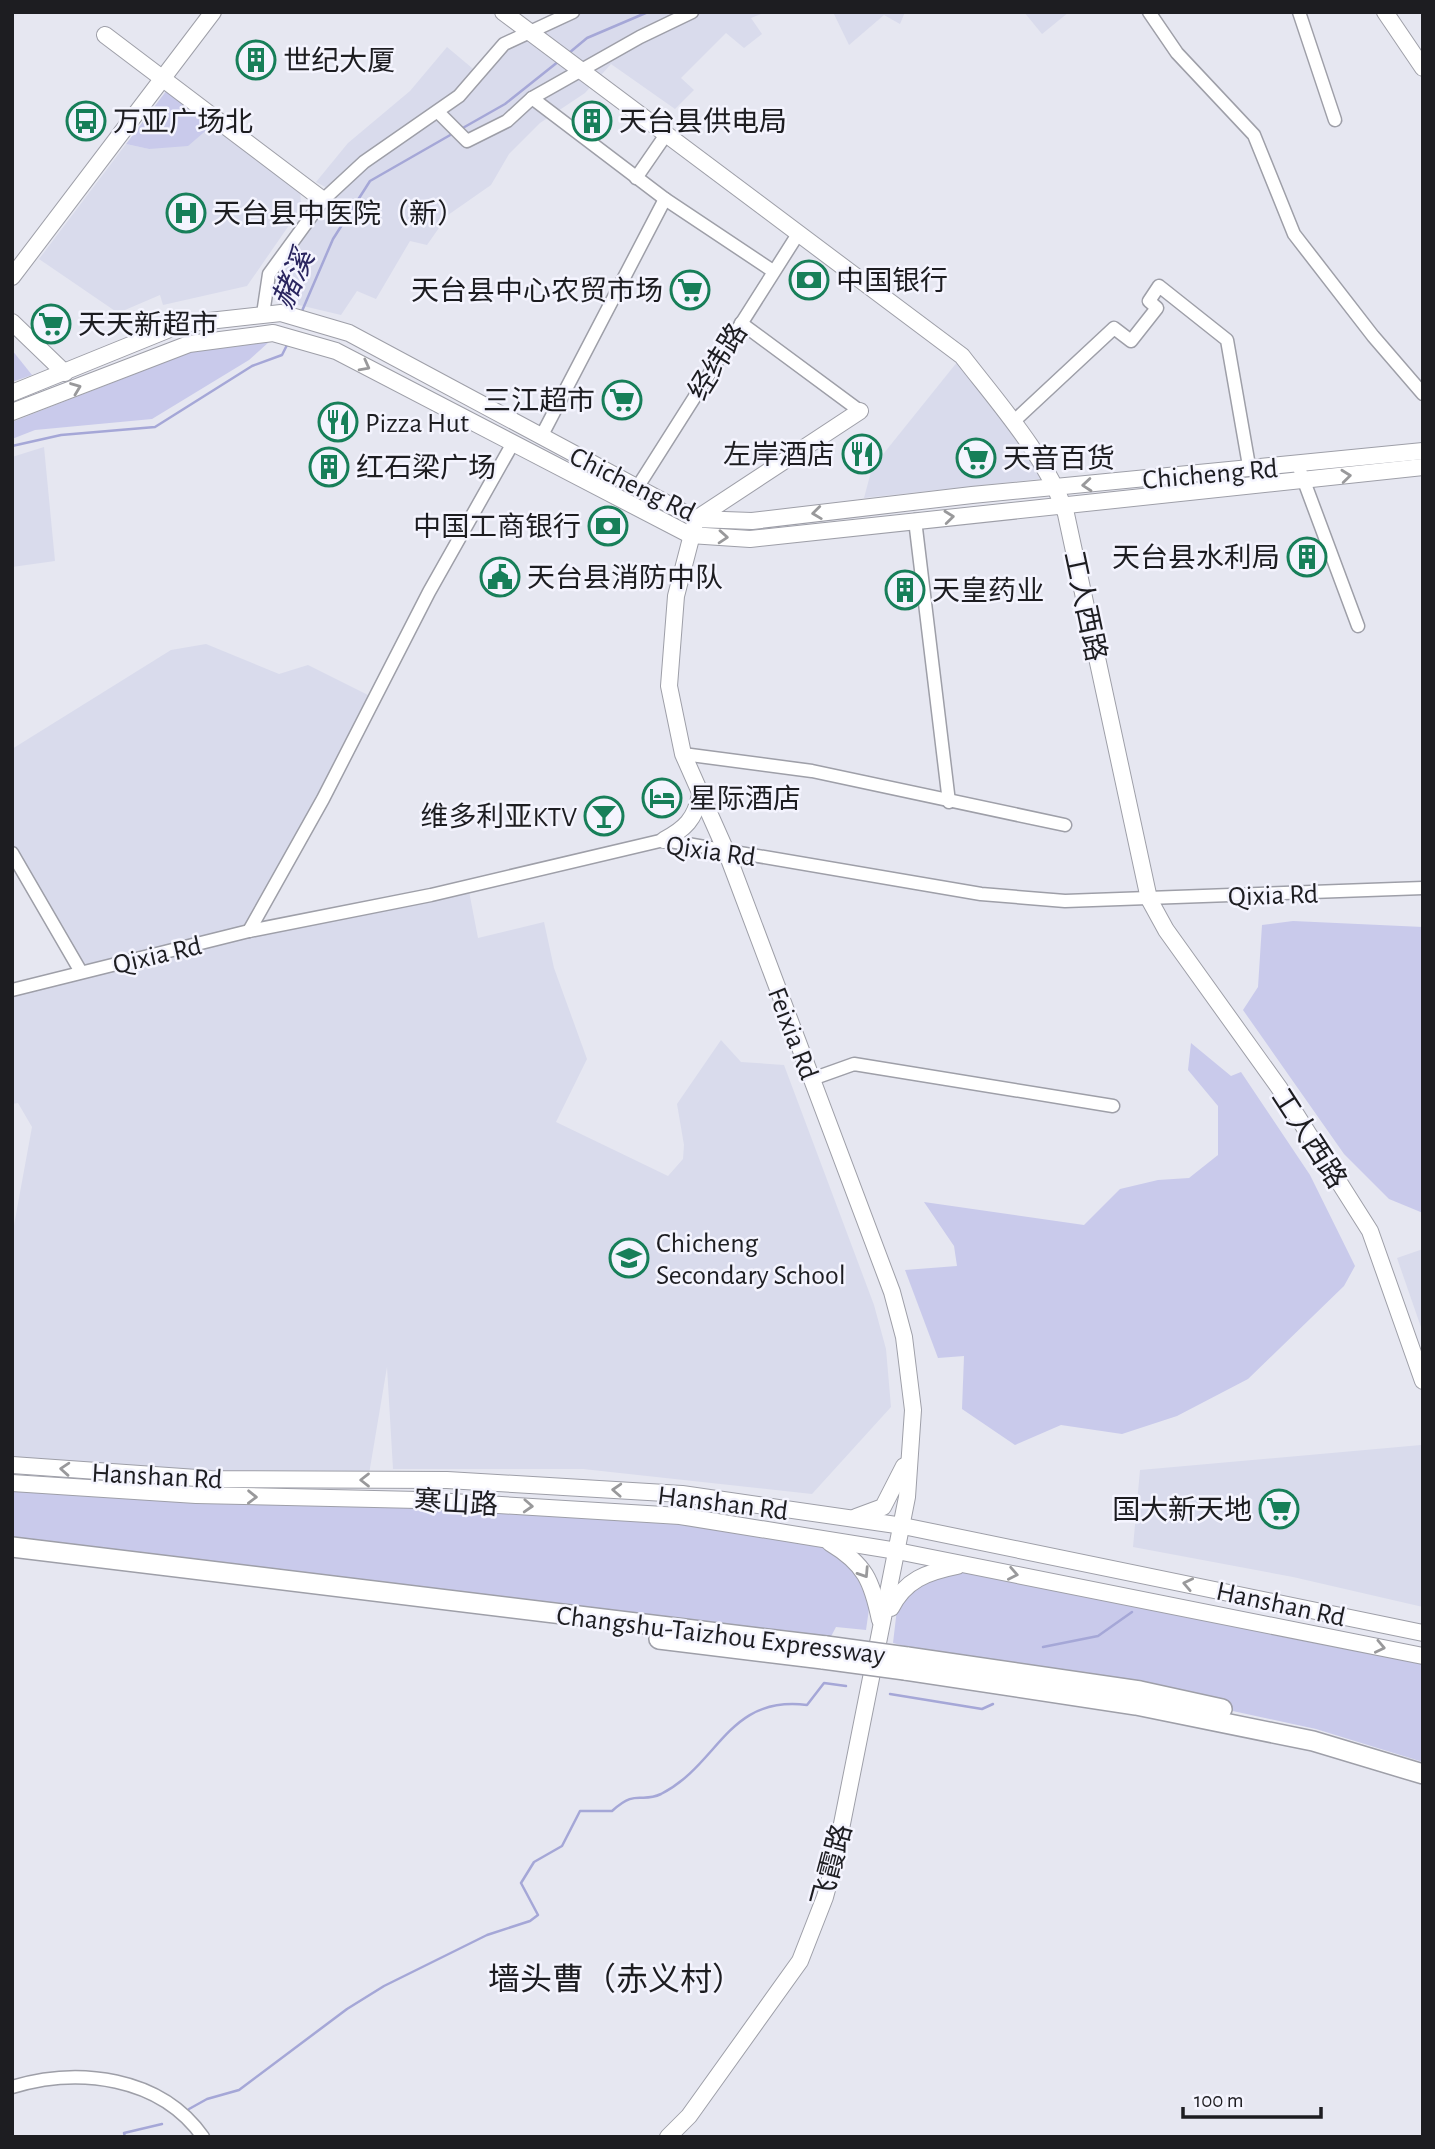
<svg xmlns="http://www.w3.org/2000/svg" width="1435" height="2149" font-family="'Alegreya Sans','Noto Sans SC',sans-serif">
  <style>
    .built { fill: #d9dbec }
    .green { fill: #c9caeb }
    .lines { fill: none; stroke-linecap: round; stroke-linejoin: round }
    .stream { stroke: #a5a7d7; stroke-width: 2.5 }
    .minor-casing { stroke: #9e9fa8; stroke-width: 15 }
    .major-casing { stroke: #9e9fa8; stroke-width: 18 }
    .highway-casing { stroke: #9e9fa8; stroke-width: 22 }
    .minor { stroke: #fff; stroke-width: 12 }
    .major { stroke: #fff; stroke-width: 16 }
    .highway { stroke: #fff; stroke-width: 19 }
    .highway-bridge-casing { stroke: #9e9fa8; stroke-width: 22; stroke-linecap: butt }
    .highway-bridge { stroke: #fff; stroke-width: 19 }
    .oneway { stroke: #99999b }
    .labels { text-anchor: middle; stroke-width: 5; stroke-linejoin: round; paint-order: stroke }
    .poi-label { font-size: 28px; fill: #1d1d21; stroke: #f4f4fe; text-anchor: start }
    .street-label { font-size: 28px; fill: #1d1d21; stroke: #f4f4fe }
    .water-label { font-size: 30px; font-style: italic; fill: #2a255f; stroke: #f4f4fe }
    .quarter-label { font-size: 32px; fill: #1d1d21; stroke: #f4f4fe }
  </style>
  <rect width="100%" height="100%" fill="#e6e7f1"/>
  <g class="built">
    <polygon points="561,12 766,12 751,18 762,34 744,48 726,33 681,78 694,90 675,109 611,64 585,93 540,123 509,154 491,185 448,215 427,245 410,241 376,299 357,291 341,315 282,301 273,290 329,189 316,182 348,143 410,91 447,47 478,73 511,42"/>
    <polygon points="833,12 905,12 900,24 884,15 849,45"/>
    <polygon points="1024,12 1069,12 1042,34"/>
    <polygon points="217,121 300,186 301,208 247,286 163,305 160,295 118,313 39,259 126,144 149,149"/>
    <polygon points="962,356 1049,478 864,498 872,468"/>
    <polygon points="44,447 55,561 12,567 12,457"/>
    <polygon points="206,644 279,674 308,665 374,698 250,931 468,886 478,938 544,922 554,968 587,1059 556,1122 668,1176 683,1159 684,1145 677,1104 721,1040 741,1062 784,1065 874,1305 886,1349 891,1407 812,1494 583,1469 393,1469 387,1367 368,1480 12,1465 12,1236 32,1127 18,1103 12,1104 12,990 81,972 12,853 12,749 171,650"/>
    <polygon points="1423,1249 1423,1333 1397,1258"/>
    <polygon points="1421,1445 1423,1607 1293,1577 1133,1547 1140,1470"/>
  </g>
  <g class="green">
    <polygon points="170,86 217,121 188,146 149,149 126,144"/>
    <polygon points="269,342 249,360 152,419 35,430 12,439 12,422 191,352"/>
    <polygon points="12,350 32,375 12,382"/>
    <polygon points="1293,921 1423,927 1423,1213 1389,1199 1344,1154 1243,1010 1258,987 1262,925"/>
    <polygon points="1191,1043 1231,1076 1241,1072 1310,1175 1355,1266 1344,1286 1248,1379 1177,1416 1122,1434 1061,1425 1015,1445 962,1409 964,1356 938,1358 905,1270 957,1266 954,1246 924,1202 1084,1225 1120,1189 1158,1180 1189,1178 1218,1155 1218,1106 1188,1070"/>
    <polygon points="12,1483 550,1507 822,1538 846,1552 876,1600 869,1609 866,1630 836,1627 826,1646 12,1547"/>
    <polygon points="964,1564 1423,1656 1423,1762 1316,1729 1140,1691 907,1657 908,1647 893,1643 899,1592"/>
  </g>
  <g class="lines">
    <g class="stream">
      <polyline points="569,53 587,38 648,12"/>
      <polyline points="461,129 505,104 559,61"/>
      <polyline points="302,311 333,239 370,181 452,134"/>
      <polyline points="12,446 61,435 155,427 252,366 282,355 288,343"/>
      <polyline points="1043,1647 1098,1636 1132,1612"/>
      <polyline points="890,1694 982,1709 993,1704"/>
      <path d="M189 2109 207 2099 239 2090 347 2009 384 1986 487 1935 530 1921 538 1915 521 1883 534 1862 562 1846 580 1811H612C637 1788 640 1804 661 1794 720 1764 727 1695 807 1705L824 1683 846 1686"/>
      <polyline points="125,2137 124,2133 162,2124"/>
    </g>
    <defs>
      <g id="minor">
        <polyline points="1149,12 1177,53 1254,135 1294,234 1373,336 1423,394"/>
        <polyline points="1299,12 1335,120"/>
        <polyline points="532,98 665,199 773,271"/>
        <polyline points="438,112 467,141 507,121 532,98 640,37 692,12"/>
        <polyline points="636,178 665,136"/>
        <polyline points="263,314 269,274 323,200 364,162 459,96 504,44 573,12"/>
        <polyline points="741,323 860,411"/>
        <polyline points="1013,422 1114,328 1131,341 1157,308 1149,301 1159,286 1227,340 1248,460"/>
        <polyline points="541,437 665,199"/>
        <polyline points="1298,465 1358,626"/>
        <polyline points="637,488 798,234"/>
        <polyline points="915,520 949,802"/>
        <polyline points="683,754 812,771 1065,825"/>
        <polyline points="12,853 81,972"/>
        <polyline points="249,931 323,799 429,592 513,443"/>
        <polyline points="12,990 249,931 431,895 664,840 981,894 1065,901 1423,888"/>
        <polyline points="812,1079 854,1064 1113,1106"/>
        <path d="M12 2087C78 2067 160 2076 203 2137"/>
      </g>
      <g id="major">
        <path d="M503 12 962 356C999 404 1046 456 1066 514L1149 899 1166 930 1280 1089 1370 1231 1423 1381"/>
        <polyline points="1385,12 1423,68"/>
        <polyline points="105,35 323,200"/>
        <polyline points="12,277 213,12"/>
        <polyline points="12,322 65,373"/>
        <polyline points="12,393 182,324 281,313 349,333 696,519 752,521 972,495 1423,451"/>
        <polyline points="12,412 189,344 273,333 336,351 690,535 750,539 1423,467"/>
        <path d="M664 840C685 829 695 819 700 795"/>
        <polyline points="12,1465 211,1479 447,1480 682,1494 903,1526 1423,1633"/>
        <polyline points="12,1483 196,1495 418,1500 680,1516 897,1551 1423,1656"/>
        <polyline points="856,1517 883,1507 904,1466"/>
        <path d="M830 1543C865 1564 872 1581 880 1620"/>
        <path d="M891 1608C905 1580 927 1572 957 1566"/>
        <polyline points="668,2137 689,2116 800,1961 825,1897 834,1864 907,1497 913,1410 904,1337 892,1292 726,851 683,754 669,686 676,596 696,519 860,411"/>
      </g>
      <g id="highway">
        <polyline points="12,1547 826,1646"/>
        <polyline points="659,1639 823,1659"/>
        <polyline points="907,1657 1140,1691 1222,1709"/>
        <polyline points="905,1670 1136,1705 1313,1741 1423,1774"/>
      </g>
    </defs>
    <use href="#minor" class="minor-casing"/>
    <use href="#major" class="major-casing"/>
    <use href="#highway" class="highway-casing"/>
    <use href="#minor" class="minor"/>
    <use href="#major" class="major"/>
    <use href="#highway" class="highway"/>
    <defs>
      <g id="highway-bridge">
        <polyline points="826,1646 907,1657"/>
        <polyline points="823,1659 905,1670"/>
      </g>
    </defs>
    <use href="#highway-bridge" class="highway-bridge-casing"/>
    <use href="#highway-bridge" class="highway-bridge"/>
  </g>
  <defs><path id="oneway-chevron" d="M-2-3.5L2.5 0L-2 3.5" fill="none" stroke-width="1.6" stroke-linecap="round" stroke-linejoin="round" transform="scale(1.75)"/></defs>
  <g class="oneway">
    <use href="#oneway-chevron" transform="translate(365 366) rotate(28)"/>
    <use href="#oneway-chevron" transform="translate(76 388) rotate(-21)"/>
    <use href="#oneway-chevron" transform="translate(1346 476) rotate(-6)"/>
    <use href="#oneway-chevron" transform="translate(1087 485) rotate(175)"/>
    <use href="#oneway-chevron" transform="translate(817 513) rotate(173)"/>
    <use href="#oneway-chevron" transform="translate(949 517) rotate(-6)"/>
    <use href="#oneway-chevron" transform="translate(723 537) rotate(4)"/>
    <use href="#oneway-chevron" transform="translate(65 1469) rotate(-176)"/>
    <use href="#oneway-chevron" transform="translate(365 1480) rotate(-180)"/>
    <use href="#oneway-chevron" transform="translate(617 1490) rotate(-177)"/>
    <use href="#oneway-chevron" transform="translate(252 1497) rotate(1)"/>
    <use href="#oneway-chevron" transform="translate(528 1506) rotate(3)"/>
    <use href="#oneway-chevron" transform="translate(864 1573) rotate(57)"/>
    <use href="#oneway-chevron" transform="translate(1013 1574) rotate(11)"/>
    <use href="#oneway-chevron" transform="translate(1188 1584) rotate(-168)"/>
    <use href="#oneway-chevron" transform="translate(1380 1647) rotate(12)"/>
  </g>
  <defs>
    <symbol id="building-ring" viewBox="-11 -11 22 22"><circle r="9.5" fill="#f4f4fe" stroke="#177f59" stroke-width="1.5"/><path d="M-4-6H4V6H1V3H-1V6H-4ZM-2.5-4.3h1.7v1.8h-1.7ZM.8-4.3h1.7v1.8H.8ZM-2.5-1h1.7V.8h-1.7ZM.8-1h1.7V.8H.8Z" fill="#177f59"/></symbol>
    <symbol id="bus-ring" viewBox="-11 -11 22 22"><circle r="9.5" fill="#f4f4fe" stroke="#177f59" stroke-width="1.5"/><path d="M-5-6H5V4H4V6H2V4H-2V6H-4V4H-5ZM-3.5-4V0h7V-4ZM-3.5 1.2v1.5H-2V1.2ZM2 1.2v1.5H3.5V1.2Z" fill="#177f59"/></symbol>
    <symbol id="hospital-ring" viewBox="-11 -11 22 22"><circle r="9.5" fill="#f4f4fe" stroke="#177f59" stroke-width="1.5"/><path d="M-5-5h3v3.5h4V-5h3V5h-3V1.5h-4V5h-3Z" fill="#177f59"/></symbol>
    <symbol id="bank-ring" viewBox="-11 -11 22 22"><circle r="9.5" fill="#f4f4fe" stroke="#177f59" stroke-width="1.5"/><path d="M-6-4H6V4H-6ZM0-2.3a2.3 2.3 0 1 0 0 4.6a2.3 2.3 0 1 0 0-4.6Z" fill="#177f59"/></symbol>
    <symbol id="supermarket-ring" viewBox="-11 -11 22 22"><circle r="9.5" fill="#f4f4fe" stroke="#177f59" stroke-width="1.5"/><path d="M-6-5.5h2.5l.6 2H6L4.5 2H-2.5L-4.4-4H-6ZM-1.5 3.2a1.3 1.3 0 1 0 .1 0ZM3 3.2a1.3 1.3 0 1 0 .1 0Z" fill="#177f59"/></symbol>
    <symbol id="restaurant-ring" viewBox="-11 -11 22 22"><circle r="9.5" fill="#f4f4fe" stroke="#177f59" stroke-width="1.5"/><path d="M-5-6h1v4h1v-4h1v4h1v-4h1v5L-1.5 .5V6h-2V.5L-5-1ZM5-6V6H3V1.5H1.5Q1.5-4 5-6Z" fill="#177f59"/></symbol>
    <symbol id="civic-ring" viewBox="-11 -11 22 22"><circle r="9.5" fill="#f4f4fe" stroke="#177f59" stroke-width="1.5"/><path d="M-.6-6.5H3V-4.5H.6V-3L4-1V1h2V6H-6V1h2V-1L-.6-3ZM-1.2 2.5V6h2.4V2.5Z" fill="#177f59"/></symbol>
    <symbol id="hotel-ring" viewBox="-11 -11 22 22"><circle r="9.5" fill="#f4f4fe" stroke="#177f59" stroke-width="1.5"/><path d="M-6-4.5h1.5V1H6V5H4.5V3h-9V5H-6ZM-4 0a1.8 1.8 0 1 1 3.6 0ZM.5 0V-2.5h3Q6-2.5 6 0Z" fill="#177f59"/></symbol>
    <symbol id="bar-ring" viewBox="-11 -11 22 22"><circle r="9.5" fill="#f4f4fe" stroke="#177f59" stroke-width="1.5"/><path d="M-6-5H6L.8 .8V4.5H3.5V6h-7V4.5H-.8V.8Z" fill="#177f59"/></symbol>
    <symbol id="school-ring" viewBox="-11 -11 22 22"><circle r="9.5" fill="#f4f4fe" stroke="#177f59" stroke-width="1.5"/><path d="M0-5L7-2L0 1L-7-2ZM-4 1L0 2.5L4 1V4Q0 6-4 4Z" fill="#177f59"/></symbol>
  </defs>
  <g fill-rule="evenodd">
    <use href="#building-ring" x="234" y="38" width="44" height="44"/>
    <use href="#bus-ring" x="64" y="99" width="44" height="44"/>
    <use href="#building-ring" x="570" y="99" width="44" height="44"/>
    <use href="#hospital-ring" x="164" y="191" width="44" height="44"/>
    <use href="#bank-ring" x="787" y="258" width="44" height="44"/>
    <use href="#supermarket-ring" x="668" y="268" width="44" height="44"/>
    <use href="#supermarket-ring" x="29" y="302" width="44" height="44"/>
    <use href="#supermarket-ring" x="600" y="378" width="44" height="44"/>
    <use href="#restaurant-ring" x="316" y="400" width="44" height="44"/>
    <use href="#restaurant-ring" x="840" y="432" width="44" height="44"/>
    <use href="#supermarket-ring" x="954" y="436" width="44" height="44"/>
    <use href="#building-ring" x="307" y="445" width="44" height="44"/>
    <use href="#bank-ring" x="586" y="504" width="44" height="44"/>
    <use href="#building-ring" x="1285" y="535" width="44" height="44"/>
    <use href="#civic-ring" x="478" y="555" width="44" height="44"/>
    <use href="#building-ring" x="883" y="568" width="44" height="44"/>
    <use href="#hotel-ring" x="640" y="776" width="44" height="44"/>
    <use href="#bar-ring" x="582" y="794" width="44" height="44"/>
    <use href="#school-ring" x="607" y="1236" width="44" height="44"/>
    <use href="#supermarket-ring" x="1257" y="1487" width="44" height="44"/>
  </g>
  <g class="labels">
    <g class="poi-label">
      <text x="283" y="70">世纪大厦</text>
      <text x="113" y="131">万亚广场北</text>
      <text x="619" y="131">天台县供电局</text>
      <text x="213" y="223">天台县中医院（新）</text>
      <text x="836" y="290">中国银行</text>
      <text x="663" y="300" text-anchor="end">天台县中心农贸市场</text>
      <text x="78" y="334">天天新超市</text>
      <text x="595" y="410" text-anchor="end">三江超市</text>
      <text x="365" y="432">Pizza Hut</text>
      <text x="835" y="464" text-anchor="end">左岸酒店</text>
      <text x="1003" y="468">天音百货</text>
      <text x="356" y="477">红石梁广场</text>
      <text x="581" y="536" text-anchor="end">中国工商银行</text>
      <text x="1280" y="567" text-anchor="end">天台县水利局</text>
      <text x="527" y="587">天台县消防中队</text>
      <text x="932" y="600">天皇药业</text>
      <text x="689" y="808">星际酒店</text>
      <text x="577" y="826" text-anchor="end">维多利亚KTV</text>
      <text x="656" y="1252">Chicheng<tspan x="656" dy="32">Secondary School</tspan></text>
      <text x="1252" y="1519" text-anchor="end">国大新天地</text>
    </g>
    <g class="street-label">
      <text transform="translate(717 361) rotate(-58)" y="10">经纬路</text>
      <text transform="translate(1210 473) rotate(-5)" y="10">Chicheng Rd</text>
      <text transform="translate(633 483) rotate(26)" y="10">Chicheng Rd</text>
      <text transform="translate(1086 606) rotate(78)" y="10">工人西路</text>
      <text transform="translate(711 850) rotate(8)" y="10">Qixia Rd</text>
      <text transform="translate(1273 894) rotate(-2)" y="10">Qixia Rd</text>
      <text transform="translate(157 954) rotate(-13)" y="10">Qixia Rd</text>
      <text transform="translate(794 1033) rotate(69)" y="10">Feixia Rd</text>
      <text transform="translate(1310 1138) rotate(57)" y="10">工人西路</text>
      <text transform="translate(157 1475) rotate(3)" y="10">Hanshan Rd</text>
      <text transform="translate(456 1502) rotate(3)" y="10">寒山路</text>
      <text transform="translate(723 1502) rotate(7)" y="10">Hanshan Rd</text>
      <text transform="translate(1281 1603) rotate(12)" y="10">Hanshan Rd</text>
      <text transform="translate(721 1634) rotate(7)" y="10">Changshu-Taizhou Expressway</text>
      <text transform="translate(831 1865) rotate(-75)" y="10">飞霞路</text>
    </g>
    <g class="water-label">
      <text transform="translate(293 279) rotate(-66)" y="10">赭溪</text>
    </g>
    <g class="quarter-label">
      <text x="616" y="1990">墙头曹（赤义村）</text>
    </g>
  </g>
  <rect width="1435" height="2149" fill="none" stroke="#1d1d21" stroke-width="28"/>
  <path d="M1183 2107v10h138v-10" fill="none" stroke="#1d1d21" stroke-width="3.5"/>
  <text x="1194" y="2107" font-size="21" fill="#1d1d21" stroke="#f4f4fe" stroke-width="5" paint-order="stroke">100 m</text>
</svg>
